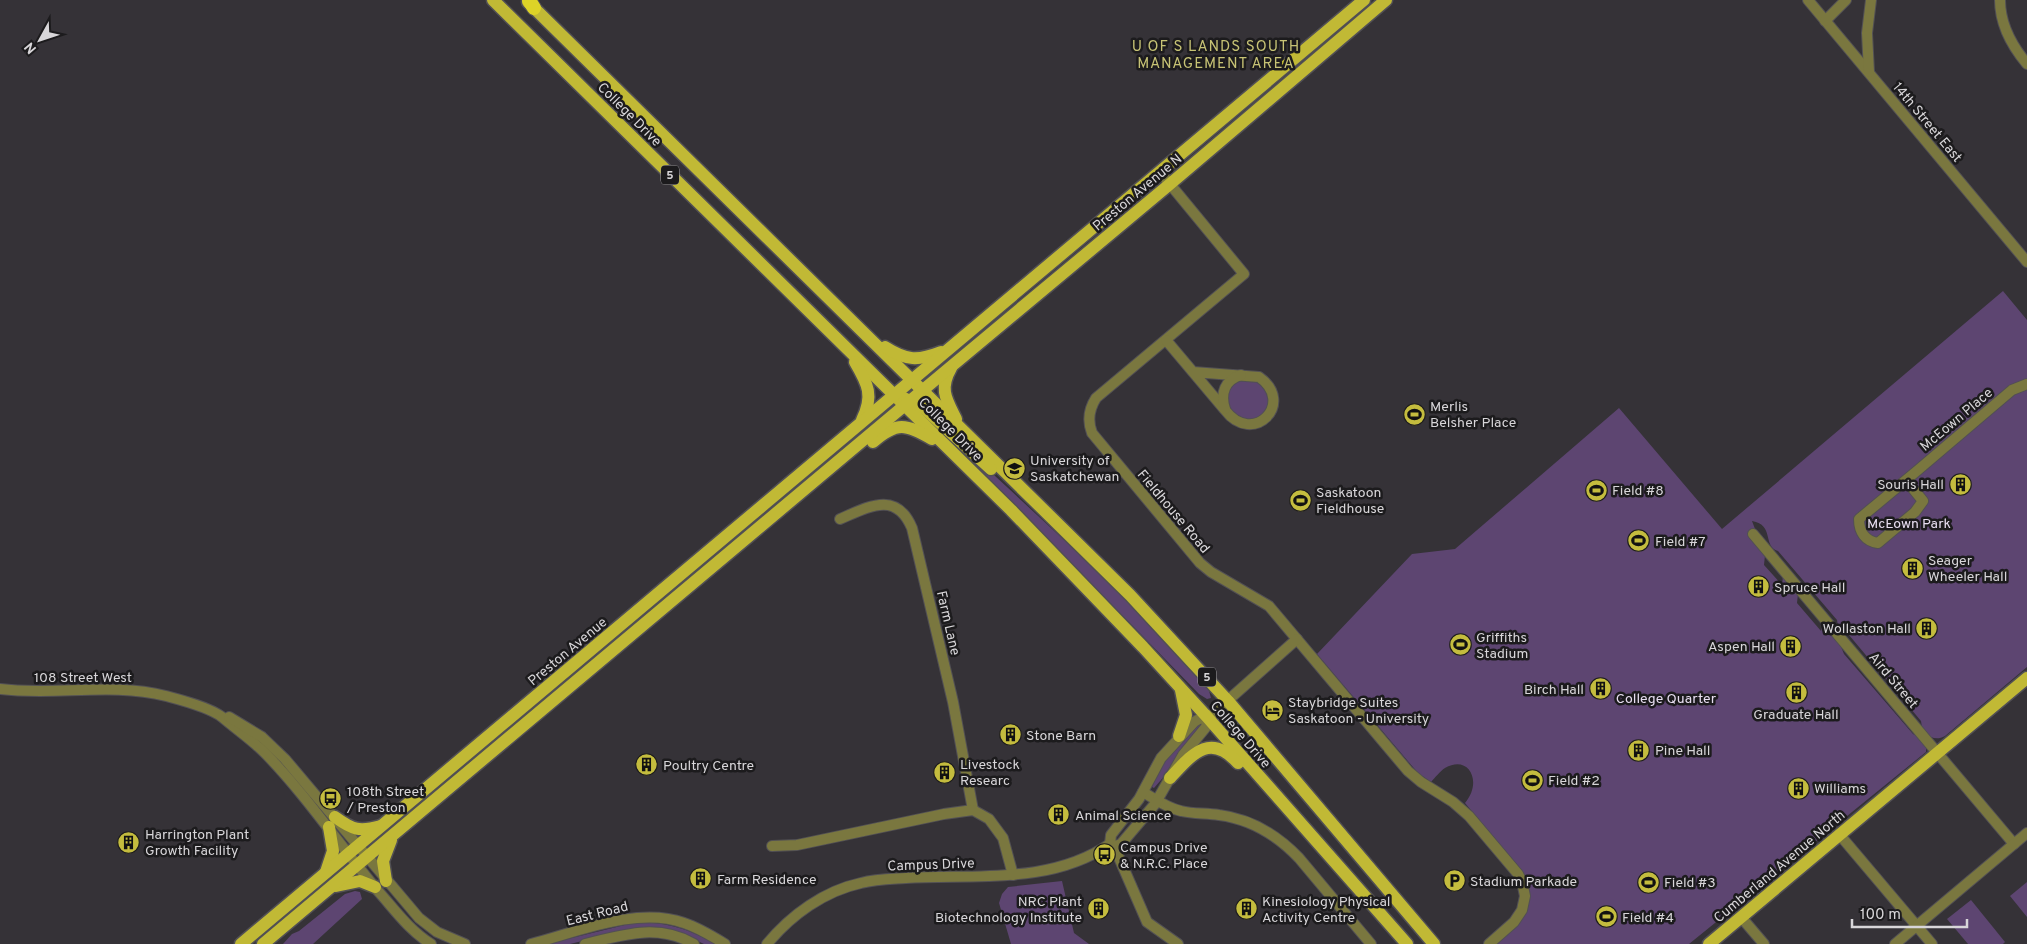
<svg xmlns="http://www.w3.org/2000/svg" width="2027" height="944" font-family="Overpass,sans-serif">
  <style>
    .green { fill: #5d4571 }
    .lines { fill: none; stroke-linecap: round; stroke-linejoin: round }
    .minor-casing { stroke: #525054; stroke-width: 12 }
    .major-casing { stroke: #525054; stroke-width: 15 }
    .highway-casing { stroke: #525054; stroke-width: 16 }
    .minor { stroke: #7a773f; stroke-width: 10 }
    .major { stroke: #c1b935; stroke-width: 12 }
    .highway { stroke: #ddd327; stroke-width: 14 }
    .labels { text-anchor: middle; stroke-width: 5; stroke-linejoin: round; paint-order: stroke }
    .shield { fill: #1c1b1d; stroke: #a09ea1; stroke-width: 1 }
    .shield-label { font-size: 12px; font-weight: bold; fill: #d8d6d9 }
    .street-label { font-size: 14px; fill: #d8d6d9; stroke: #1c1b1d }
    .poi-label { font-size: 14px; fill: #d8d6d9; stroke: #1c1b1d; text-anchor: start }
    .park-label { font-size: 14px; fill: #e8def1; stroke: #1c1b1d }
    .neighbourhood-label { font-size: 15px; letter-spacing: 1px; fill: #c7c375; stroke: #1c1b1d }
  </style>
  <rect width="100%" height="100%" fill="#353237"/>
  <g class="green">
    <path d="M2003 291 2027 320V667L1945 736C1933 743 1922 733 1921 721L1849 635C1841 632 1838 628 1837 620L1778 551C1762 546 1775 525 1752 521L1765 555 1764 565 1782 585 1783 576 1798 594 1797 603 1821 631 1823 623 1839 642 1844 654 1913 734 1921 738 1926 745V752L1689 944H1497L1514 928 1528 888 1524 875 1520 868 1465 803C1483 782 1469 754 1445 768 1440 771 1435 778 1431 782L1418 773 1317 654 1412 554 1455 549 1619 408 1722 529Z"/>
    <path d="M1238 380C1244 380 1251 379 1257 382 1273 388 1272 413 1256 419 1253 420 1248 420 1244 421L1229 409 1227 391Z"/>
    <polygon points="926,412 1092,566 1142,615 1208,687 1211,698 1207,699 1199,694 1127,620 934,428"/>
    <polygon points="1198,724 1201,726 1161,780 1154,788 1152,787 1163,763"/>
    <polygon points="1062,881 1074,933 1089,944 1011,944 999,903 1002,894 1008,887"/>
    <polygon points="2027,882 2027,917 2010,896"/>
    <polygon points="355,891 360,892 362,899 313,944 283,944 292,934 299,931 345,894"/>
    <polygon points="1971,900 2005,942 2003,944 1968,944 1947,919"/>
    <path d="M637 922C669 923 687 928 715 944H704L678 932 651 927 627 930 570 944H547Z"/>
  </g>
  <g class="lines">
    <defs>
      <g id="minor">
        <polyline points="1808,0 2027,262"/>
        <path d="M2000 0C2000 24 2012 46 2027 64"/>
        <polyline points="1825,21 1846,0"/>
        <polyline points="1869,72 1867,33 1871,0"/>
        <path d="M1160 172 1244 274 1096 398C1089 409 1087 420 1092 433L1200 563 1211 572 1269 606 1408 771 1421 782 1453 802 1469 816 1518 874 1522 882 1525 896 1522 910 1514 922 1489 944"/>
        <path d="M1166 340 1225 410C1253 447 1296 403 1259 377L1193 372"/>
        <path d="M1225 409C1220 393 1225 380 1241 375"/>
        <path d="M1906 480 1923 501 1915 512 1878 543C1865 541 1859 532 1859 519L1918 470 2012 390 2027 384"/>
        <path d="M840 519C868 507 896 490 912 528L953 702 973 810"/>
        <polyline points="1753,534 2014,844"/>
        <path d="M0 689C55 696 111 682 166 696 181 700 209 707 222 717 236 729 252 740 265 753 307 796 340 846 378 891 395 910 409 930 431 944"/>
        <polyline points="229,717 262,737 285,759 419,918 437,932 465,944"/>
        <path d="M1143 792C1155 799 1167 808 1181 811 1193 814 1206 813 1219 815 1251 819 1277 835 1299 858L1371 944"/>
        <polyline points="1839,834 1932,944"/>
        <polyline points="1110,844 1111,835 1139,799 1161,758 1194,722 1199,719 1208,718"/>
        <polyline points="1110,844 1117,853 1147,922 1178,944"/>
        <polyline points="772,846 797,845 944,814 973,810 989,819 1003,838 1013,875"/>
        <polyline points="1741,917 1764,944"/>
        <path d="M531 944C577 932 638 906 684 923 699 928 712 936 725 944"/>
        <path d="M585 944C622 935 658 923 694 944"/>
        <path d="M767 944C791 915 824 891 861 883 876 879 891 879 906 878 975 874 1050 885 1110 844L1116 846 1121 844 1155 804 1183 755 1206 727 1208 718 1297 639"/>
        <polyline points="1895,944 2027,833"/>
      </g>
      <g id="major">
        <polyline points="493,0 1011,510 1143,647 1208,718 1407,944"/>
        <polyline points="528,2 1130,595 1228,701 1434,944"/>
        <path d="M885 347C907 361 918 361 941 352"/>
        <path d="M855 362C868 384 874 396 862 420"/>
        <path d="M951 368C939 389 946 399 956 419"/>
        <polyline points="904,398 925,409 991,469"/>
        <path d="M873 442C897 421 906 424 932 439"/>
        <polyline points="1179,736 1186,715 1181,690"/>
        <path d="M1170 778C1191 756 1209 731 1238 763"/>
        <path d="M335 817C353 830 359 832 381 826"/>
        <polyline points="326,872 333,851 329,827"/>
        <polyline points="386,881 383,861 391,840"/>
        <polyline points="336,886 360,881 375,887"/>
        <polyline points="241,944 1364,0"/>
        <polyline points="263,944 905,405 1170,184 1386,0"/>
        <polyline points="1709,944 2027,678"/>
      </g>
      <polyline id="highway" points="529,0 534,8"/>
    </defs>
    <use href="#minor" class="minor-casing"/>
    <use href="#major" class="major-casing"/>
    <use href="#highway" class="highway-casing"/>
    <use href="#minor" class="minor"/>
    <use href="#major" class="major"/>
    <use href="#highway" class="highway"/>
  </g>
  <defs>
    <symbol id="stadium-disc" viewBox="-11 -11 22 22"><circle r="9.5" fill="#c4bc3e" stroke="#1c1b1d"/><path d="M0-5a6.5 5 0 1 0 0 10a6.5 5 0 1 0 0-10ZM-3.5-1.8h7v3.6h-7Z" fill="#111"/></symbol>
    <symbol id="university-disc" viewBox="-11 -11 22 22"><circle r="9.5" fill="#c4bc3e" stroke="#1c1b1d"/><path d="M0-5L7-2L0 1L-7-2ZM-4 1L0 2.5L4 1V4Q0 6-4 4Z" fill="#111"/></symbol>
    <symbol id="building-disc" viewBox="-11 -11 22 22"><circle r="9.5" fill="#c4bc3e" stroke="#1c1b1d"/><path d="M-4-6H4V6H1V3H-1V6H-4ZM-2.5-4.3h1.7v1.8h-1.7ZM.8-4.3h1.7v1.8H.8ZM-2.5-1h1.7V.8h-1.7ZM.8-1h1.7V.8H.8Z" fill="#111"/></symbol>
    <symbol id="hotel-disc" viewBox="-11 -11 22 22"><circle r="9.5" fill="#c4bc3e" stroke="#1c1b1d"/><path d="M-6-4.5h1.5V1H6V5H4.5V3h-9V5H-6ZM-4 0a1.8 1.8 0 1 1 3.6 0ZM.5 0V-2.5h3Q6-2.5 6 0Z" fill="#111"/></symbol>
    <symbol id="bus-disc" viewBox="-11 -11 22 22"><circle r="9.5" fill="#c4bc3e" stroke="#1c1b1d"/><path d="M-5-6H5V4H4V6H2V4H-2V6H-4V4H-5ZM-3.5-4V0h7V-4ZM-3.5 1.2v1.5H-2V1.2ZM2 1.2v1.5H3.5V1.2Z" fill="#111"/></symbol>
    <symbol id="parking-disc" viewBox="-11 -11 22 22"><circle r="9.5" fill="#c4bc3e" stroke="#1c1b1d"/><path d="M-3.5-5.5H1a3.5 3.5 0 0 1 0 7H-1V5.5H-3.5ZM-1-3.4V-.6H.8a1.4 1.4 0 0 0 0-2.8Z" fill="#111"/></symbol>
  </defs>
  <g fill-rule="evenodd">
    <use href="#stadium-disc" x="1402" y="402" width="25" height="25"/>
    <use href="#university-disc" x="1002" y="456" width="25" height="25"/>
    <use href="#building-disc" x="1948" y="472" width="25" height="25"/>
    <use href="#stadium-disc" x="1584" y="478" width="25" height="25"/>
    <use href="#stadium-disc" x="1288" y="488" width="25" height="25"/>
    <use href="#stadium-disc" x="1626" y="528" width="25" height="25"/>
    <use href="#building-disc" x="1900" y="556" width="25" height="25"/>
    <use href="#building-disc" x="1746" y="574" width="25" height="25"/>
    <use href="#building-disc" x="1914" y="616" width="25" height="25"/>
    <use href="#stadium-disc" x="1448" y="632" width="25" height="25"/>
    <use href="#building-disc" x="1778" y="634" width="25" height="25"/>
    <use href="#building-disc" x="1588" y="676" width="25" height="25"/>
    <use href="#building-disc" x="1784" y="680" width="25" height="25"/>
    <use href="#hotel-disc" x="1260" y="698" width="25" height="25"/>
    <use href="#building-disc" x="998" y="722" width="25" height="25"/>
    <use href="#building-disc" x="1626" y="738" width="25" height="25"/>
    <use href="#building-disc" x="634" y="752" width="25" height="25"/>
    <use href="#building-disc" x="932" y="760" width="25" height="25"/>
    <use href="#stadium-disc" x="1520" y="768" width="25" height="25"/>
    <use href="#building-disc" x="1786" y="776" width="25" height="25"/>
    <use href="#bus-disc" x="318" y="786" width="25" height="25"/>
    <use href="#building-disc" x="1046" y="802" width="25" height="25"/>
    <use href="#building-disc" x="116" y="830" width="25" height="25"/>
    <use href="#bus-disc" x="1092" y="842" width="25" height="25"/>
    <use href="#building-disc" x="688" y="866" width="25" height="25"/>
    <use href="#parking-disc" x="1442" y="868" width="25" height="25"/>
    <use href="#stadium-disc" x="1636" y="870" width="25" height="25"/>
    <use href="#building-disc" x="1086" y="896" width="25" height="25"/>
    <use href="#building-disc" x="1234" y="896" width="25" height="25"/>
    <use href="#stadium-disc" x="1594" y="904" width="25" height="25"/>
  </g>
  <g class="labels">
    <g class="shield">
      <rect x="661" y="165.5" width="18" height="19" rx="4"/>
      <rect x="1198" y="667.5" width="18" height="19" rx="4"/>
    </g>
    <g class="shield-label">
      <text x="670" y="179">5</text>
      <text x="1207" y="681">5</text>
    </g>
    <g class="street-label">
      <text transform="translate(630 114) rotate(45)" y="5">College Drive</text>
      <text transform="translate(1928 122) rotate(50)" y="5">14th Street East</text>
      <text transform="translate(1137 192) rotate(-40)" y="5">Preston Avenue N</text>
      <text transform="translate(1956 419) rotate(-40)" y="5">McEown Place</text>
      <text transform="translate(951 429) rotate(45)" y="5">College Drive</text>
      <text transform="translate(1174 511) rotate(50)" y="5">Fieldhouse Road</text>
      <text transform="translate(949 623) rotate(77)" y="5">Farm Lane</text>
      <text transform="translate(567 651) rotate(-40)" y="5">Preston Avenue</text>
      <text x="83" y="682">108 Street West</text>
      <text transform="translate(1894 680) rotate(50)" y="5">Aird Street</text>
      <text transform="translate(1241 734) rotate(49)" y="5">College Drive</text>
      <text transform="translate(931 864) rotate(-2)" y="5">Campus Drive</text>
      <text transform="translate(1779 866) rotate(-40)" y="5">Cumberland Avenue North</text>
      <text transform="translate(597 913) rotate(-14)" y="5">East Road</text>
    </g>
    <g class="poi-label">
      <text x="1430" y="411">Merlis<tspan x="1430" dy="16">Belsher Place</tspan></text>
      <text x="1030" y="465">University of<tspan x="1030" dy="16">Saskatchewan</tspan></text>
      <text x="1944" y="489" text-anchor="end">Souris Hall</text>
      <text x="1612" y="495">Field #8</text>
      <text x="1316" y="497">Saskatoon<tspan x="1316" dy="16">Fieldhouse</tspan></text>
      <text x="1655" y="546">Field #7</text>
      <text x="1928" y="565">Seager<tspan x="1928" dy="16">Wheeler Hall</tspan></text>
      <text x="1774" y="592">Spruce Hall</text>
      <text x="1911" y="633" text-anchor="end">Wollaston Hall</text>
      <text x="1476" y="642">Griffiths<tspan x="1476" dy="16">Stadium</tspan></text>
      <text x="1775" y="651" text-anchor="end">Aspen Hall</text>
      <text x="1584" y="694" text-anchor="end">Birch Hall</text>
      <text x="1288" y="707">Staybridge Suites<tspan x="1288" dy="16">Saskatoon - University</tspan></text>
      <text x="1796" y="719" text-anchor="middle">Graduate Hall</text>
      <text x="1026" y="740">Stone Barn</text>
      <text x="1655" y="755">Pine Hall</text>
      <text x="960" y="769">Livestock<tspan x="960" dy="16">Researc</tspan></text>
      <text x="663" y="770">Poultry Centre</text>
      <text x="1548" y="785">Field #2</text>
      <text x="1814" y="793">Williams</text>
      <text x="347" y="796">108th Street<tspan x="347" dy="16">/ Preston</tspan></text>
      <text x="1075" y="820">Animal Science</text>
      <text x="145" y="839">Harrington Plant<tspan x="145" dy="16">Growth Facility</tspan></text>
      <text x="1120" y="852">Campus Drive<tspan x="1120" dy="16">&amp; N.R.C. Place</tspan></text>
      <text x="717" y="884">Farm Residence</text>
      <text x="1470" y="886">Stadium Parkade</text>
      <text x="1664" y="887">Field #3</text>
      <text x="1082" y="906" text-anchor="end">NRC Plant<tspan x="1082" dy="16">Biotechnology Institute</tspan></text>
      <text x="1262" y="906">Kinesiology Physical<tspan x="1262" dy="16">Activity Centre</tspan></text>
      <text x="1622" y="922">Field #4</text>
    </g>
    <g class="park-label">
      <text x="1909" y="528">McEown Park</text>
      <text x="1666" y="703">College Quarter</text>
    </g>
    <g class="neighbourhood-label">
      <text x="1216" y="51">U OF S LANDS SOUTH<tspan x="1216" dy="17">MANAGEMENT AREA</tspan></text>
    </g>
  </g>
  <g transform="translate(40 40) rotate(230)" stroke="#1c1b1d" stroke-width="4" paint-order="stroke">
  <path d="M0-4L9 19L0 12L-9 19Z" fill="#d8d6d9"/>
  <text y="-8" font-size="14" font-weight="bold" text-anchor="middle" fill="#d8d6d9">N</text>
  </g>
  <path d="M1852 919v8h115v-8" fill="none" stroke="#d8d6d9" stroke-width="2.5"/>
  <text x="1860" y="919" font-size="15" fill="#d8d6d9" stroke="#1c1b1d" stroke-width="4" paint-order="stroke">100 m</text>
</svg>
